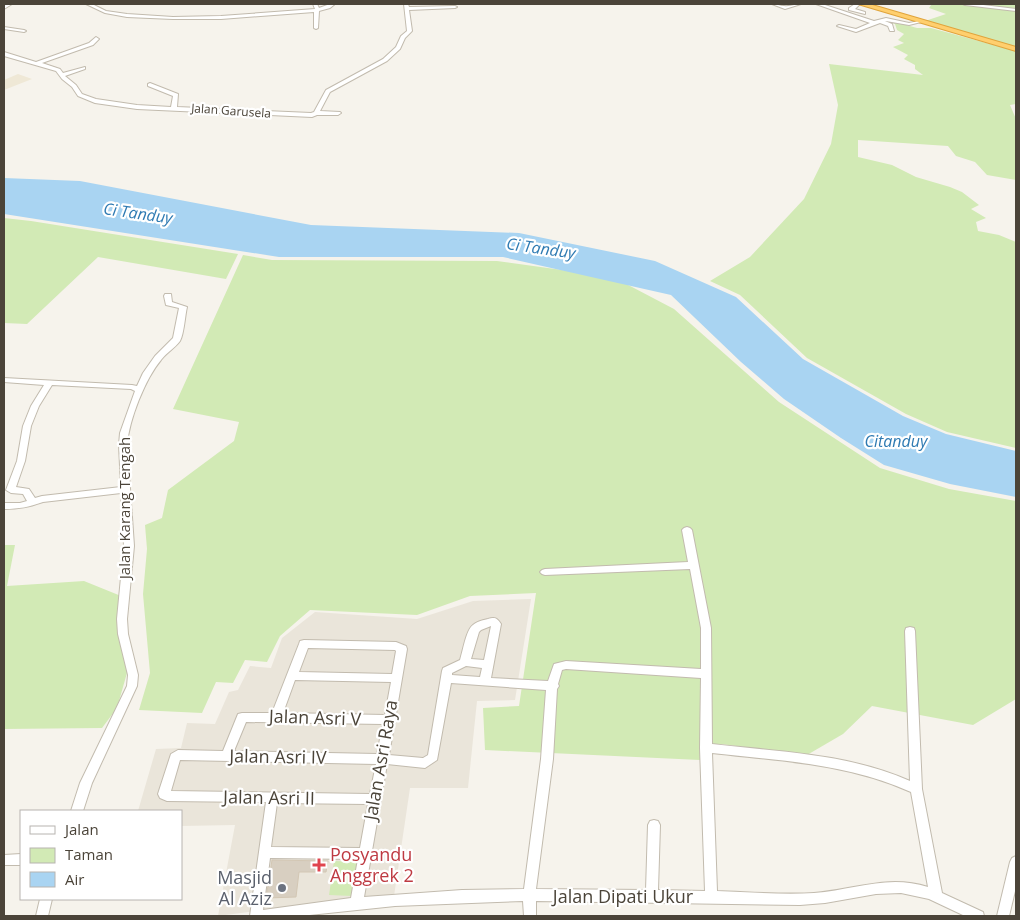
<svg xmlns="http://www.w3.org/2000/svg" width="1020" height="920" font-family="'Open Sans',sans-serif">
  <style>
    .residential { fill: #eae5da }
    .education { fill: #efe8d6 }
    .green { fill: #d2eab5 }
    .water { fill: #a9d4f2 }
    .building { fill: #d8cfc1; stroke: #d3c7b4 }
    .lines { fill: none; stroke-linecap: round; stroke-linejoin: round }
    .minor-casing { stroke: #c2bbae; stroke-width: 2 }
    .highway-casing { stroke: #e0a43c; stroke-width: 2 }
    .minor { fill: #fff; fill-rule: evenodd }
    .highway { fill: #ffcf6e; fill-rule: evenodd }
    .health-dot { fill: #e0444e; stroke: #fff; stroke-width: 2 }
    .worship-dot { fill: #6b7280; stroke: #fff; stroke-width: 2 }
    .labels { text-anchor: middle; stroke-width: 4.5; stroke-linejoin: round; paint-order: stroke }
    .far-street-label { font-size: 12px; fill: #4b4439; stroke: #fff }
    .street-label { font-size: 15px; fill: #4b4439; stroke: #fff }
    .water-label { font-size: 16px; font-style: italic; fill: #2e7ab2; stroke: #fff }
    .near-street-label { font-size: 18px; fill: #4b4439; stroke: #fff }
    .near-health-label { font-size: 18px; fill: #be3a42; stroke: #fff; text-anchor: start }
    .near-worship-label { font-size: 18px; fill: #5b616d; stroke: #fff; text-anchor: end }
  </style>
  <rect width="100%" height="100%" fill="#f6f3ec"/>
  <polygon class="residential" points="531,599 515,700 477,701 468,788 410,788 394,896 356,898 218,916 235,825 181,826 181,811 138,811 156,749 181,748 187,723 215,724 229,692 238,690 250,666 271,668 282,638 315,612 417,619 473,601"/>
  <polygon class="education" points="18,74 32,79 4,90 4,80"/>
  <g class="green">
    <polygon points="932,4 1016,4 1016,47 925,21 946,14 929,8"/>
    <polygon points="889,20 917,28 931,28 1016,51 1016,104 1010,105 1016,119 1016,180 987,175 975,162 956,156 948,146 858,140 858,157 892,165 916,177 950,187 962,192 979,205 971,209 986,218 976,222 978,231 999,235 1016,242 1016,448 947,432 906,414 807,358 740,295 710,281 750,257 804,199 831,144 838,105 829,64 923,75 915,69 915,65 904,59 908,55 893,47 904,43 898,40 904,34 897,30 895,24 886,21"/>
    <polygon points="4,218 31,221 238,254 226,279 98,257 27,324 4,323"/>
    <polygon points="243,255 272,260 497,261 613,277 674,309 779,402 880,468 949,489 1016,501 1016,699 973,725 872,706 843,734 807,755 721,744 700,760 485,750 483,708 519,706 536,593 470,596 417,615 310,610 280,636 267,662 245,660 233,683 216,682 202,713 139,710 150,673 143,594 147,549 145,525 162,518 168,490 234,441 239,422 173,409"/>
    <polygon points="4,545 15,545 7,586 84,581 121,596 127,673 117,708 102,728 4,729"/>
    <polygon points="334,861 357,862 352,896 329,895"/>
  </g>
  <polygon class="water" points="4,178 80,181 311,225 519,233 655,261 736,297 803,359 903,416 946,434 1016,451 1016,497 950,484 884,465 841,438 784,399 741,362 671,295 503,257 279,257 4,214"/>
  <polygon class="building" points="272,860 328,861 326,872 299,872 296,897 266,898"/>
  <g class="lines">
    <defs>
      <g id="minor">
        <polygon points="7,4 12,4 4,9 4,6"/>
        <polygon points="86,4 92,4 106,11 127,14 173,17 221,16 315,9 313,4 317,4 319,8 330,4 335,4 330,8 319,11 318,28 316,29 314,28 314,12 221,19 173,19 127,17 105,13"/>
        <polygon points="404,4 408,4 409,7 455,6 457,7 455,8 409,10 412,31 405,38 400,49 387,61 330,92 320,111 340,112 341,113 338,115 317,115 312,117 137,109 95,103 78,96 72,87 62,79 56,71 4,56 4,52 36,62 89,43 96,37 99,39 93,45 42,63 60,69 63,73 85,67 85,69 65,76 76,85 82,94 96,99 137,105 171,107 173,96 148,86 148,84 150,83 178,94 177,107 311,113 314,112 326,90 383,59 396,47 401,36 407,31"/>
        <path d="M772 4C777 4 780 6 784 6 790 7 796 4 801 4L785 9Z"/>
        <polygon points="816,4 822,4 874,21 886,18 909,23 919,21 921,22 909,25 886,21 885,21 892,24 894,31 890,31 888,26 880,23 856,32 837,26 839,25 856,29 870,23"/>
        <polygon points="855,4 860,4 855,9 865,12 865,14 849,10 849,8"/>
        <polygon points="963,4 975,4 1016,9 1016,11 965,5"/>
        <polygon points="4,27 24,30 26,31 24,32 4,29"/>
        <path d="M165 294H171L172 302 187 307C185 315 184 334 180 341 175 348 166 353 161 360 145 379 129 420 127 445L134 546 127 619 128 634 138 675 137 686 92 783 83 811H71L80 783 127 686 128 675 118 634 117 619 124 546 121 493 43 502C28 507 20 509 4 509V503H20L27 501 23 494 11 493 6 490 17 461 23 426 31 406 44 385 4 382V378L132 385 137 386 143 373 155 356 173 338 179 308 166 305 164 296ZM52 385 131 389 135 391 120 433 119 445 121 487 42 496 35 498 29 489 16 487 25 461 31 426 39 406Z"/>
        <path d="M687 527 690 528 692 530 711 628 712 744C779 752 847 753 910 781L905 631 906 628 910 627 914 628 915 631 922 789 942 893 983 912 984 916H965L929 899 901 893 876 894 825 903 800 905 536 901V916H524L523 901 395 906 300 916H250L266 802 167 801 160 798 158 794 171 754 178 750 223 751 238 714 242 713H272L299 644 300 641 304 640 396 642 406 646 407 649 389 755 423 758 428 755 442 671 443 668 460 660C463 651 466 630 473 625 476 622 483 620 488 619 495 617 497 618 501 624L491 678 548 681 554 664 566 661 701 669V628L690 569 545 575 542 574 540 572 542 570 545 569 688 562 682 530 684 528ZM491 626 484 660 471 659 479 632 481 630ZM308 648 395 650 396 651 392 674 299 672ZM466 666 482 668 480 677 452 675V673ZM566 669 701 678 700 748 705 891 658 890 660 825 658 821 654 820 650 821 648 825 646 890 536 889 553 759 557 689 559 686 558 684 562 670ZM295 680 391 682 385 715 283 713ZM451 683 546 690 541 759 524 889 462 890 364 897 387 764 425 768 437 760ZM246 722 383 724 377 754 234 751ZM712 753C781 761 846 763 911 792L928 887C888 874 854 890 814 893 782 895 749 892 717 891ZM180 760 376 764 370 794 171 791ZM277 803 368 804 360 848 271 847ZM270 858 358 859 351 898 263 910Z"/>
        <polygon points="21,854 21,865 4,865 4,855"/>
        <polygon points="1016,856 1016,887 1009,916 997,916 1010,862 1012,858"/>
        <polygon points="40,899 52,899 48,916 36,916"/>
      </g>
      <polygon id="highway" points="858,4 869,4 1016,47 1016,51"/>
    </defs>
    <use href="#minor" class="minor-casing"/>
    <use href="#highway" class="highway-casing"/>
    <use href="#minor" class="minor"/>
    <use href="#highway" class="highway"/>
  </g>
  <path class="health-dot" d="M316.5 857.5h5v5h5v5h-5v5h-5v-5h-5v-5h5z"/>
  <circle class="worship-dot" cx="282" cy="888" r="5"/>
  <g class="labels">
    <g class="far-street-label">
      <text transform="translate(231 111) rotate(4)" y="4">Jalan Garusela</text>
    </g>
    <g class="street-label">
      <text transform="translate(125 508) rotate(-90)" y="5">Jalan Karang Tengah</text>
    </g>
    <g class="water-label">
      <text transform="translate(138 213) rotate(8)" y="6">Ci Tanduy</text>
      <text transform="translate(541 248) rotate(8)" y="6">Ci Tanduy</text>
      <text x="896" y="447">Citanduy</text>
    </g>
    <g class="near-street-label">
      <text transform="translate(315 718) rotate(2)" y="6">Jalan Asri V</text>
      <text transform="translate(278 757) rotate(1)" y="6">Jalan Asri IV</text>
      <text transform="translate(381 760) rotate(-80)" y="6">Jalan Asri Raya</text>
      <text transform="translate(269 798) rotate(1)" y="6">Jalan Asri II</text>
      <text x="623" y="903">Jalan Dipati Ukur</text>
    </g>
    <g class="near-health-label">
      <text x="330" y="861">Posyandu<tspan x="330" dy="21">Anggrek 2</tspan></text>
    </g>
    <g class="near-worship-label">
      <text x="272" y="884">Masjid<tspan x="272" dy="21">Al Aziz</tspan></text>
    </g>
  </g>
  <rect width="1020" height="920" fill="none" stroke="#4b4439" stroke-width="10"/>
  <rect x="20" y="810" width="162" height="90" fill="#ffffff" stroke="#b7b4b0"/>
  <rect x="30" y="826" width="25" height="8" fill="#ffffff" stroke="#b7b4b0"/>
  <text x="65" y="835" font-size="15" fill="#4b4439">Jalan</text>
  <rect x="30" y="848" width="25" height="15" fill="#d2eab5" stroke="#b7b4b0"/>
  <text x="65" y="860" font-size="15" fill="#4b4439">Taman</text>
  <rect x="30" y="872" width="25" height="15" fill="#a9d4f2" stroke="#b7b4b0"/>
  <text x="65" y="885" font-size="15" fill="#4b4439">Air</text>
</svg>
